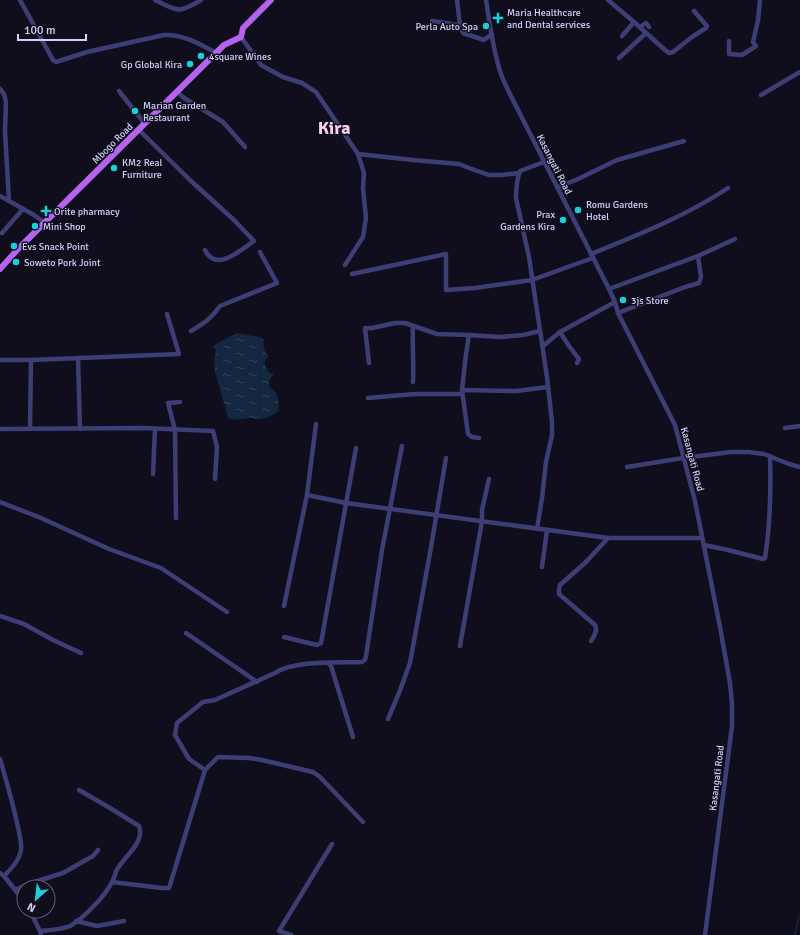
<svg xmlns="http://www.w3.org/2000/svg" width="800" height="935" font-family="Signika,sans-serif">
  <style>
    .water { fill: url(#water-ripples) }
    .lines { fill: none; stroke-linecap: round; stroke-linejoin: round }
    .stream { stroke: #132740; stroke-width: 1.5 }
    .minor { stroke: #3e3e76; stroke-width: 4.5 }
    .major { stroke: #b363ed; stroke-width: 6 }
    .poi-dot { fill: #1acfdb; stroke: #100e1c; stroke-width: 1.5 }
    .labels { text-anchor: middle; stroke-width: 3; stroke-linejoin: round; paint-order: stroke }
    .poi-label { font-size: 10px; fill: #d2cff9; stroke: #100e1c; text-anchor: start }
    .street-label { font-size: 10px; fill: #d2cff9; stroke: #100e1c }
    .town-label { font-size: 18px; font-weight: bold; fill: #fad1ec; stroke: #100e1c }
  </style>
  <defs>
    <pattern id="water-ripples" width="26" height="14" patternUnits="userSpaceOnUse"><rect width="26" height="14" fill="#132740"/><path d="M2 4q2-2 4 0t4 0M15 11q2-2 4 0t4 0" fill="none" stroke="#34455c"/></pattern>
  </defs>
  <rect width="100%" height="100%" fill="#100e1c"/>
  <path class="water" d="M237 333 260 337 263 339C264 346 263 352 269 356 262 362 265 364 268 372L273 374V377H271L269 382 270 388C279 392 278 401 279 410 274 415 266 419 259 419 256 419 253 418 250 418 241 419 236 422 228 417L215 372 214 360 216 350 213 347 214 345Z"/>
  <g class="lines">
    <polyline class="stream" points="795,935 798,919 800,916"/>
    <g class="minor">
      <path d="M20 0 53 60 56 62 59 61 87 52 164 35C183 34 200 44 216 53"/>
      <path d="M155 0C178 11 178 14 201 0"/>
      <polyline points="457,0 460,25"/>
      <path d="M486 0C490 25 493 51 501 74 505 85 511 96 516 106L609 289 615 302 618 313 675 425 695 501 720 627 730 683 732 704V726L705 935"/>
      <polyline points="608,0 634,22 665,50 669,53 673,52 692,37 706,28 707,26 694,11"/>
      <polyline points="432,21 460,25 463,33 484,40 492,34"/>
      <polyline points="640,27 646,23 649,27"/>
      <polyline points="622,36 634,22"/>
      <polyline points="241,37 261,65 283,77 302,83 316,92 358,154 364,173 363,188 366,218 363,237 345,265"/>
      <polyline points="729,41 729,54 742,55 756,46 753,42 758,20 760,0"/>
      <polyline points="619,58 646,33"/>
      <polyline points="0,89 4,94 6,102 5,131 9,201"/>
      <polyline points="119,91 145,124"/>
      <polyline points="177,92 184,98 223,122 245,147"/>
      <polyline points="761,95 800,72"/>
      <path d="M139 130 191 181 234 220 254 241C241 250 216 273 205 250"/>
      <polyline points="358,154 413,160 459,164 469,168 489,175 501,175 519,173"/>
      <polyline points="557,187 576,180 617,160 684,141"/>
      <polyline points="0,196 34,215 45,223"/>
      <polyline points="2,233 23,209"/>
      <path d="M591 254C638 235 686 216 728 188"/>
      <polyline points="352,274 446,254 446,290 475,288 532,280 576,264 593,258"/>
      <polyline points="609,289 698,256 735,239"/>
      <polyline points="618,313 685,287 699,283 701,277 698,256"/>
      <path d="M413 326C412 344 414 363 413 382"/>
      <path d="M191 331C204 323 211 319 220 306L277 283 260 252"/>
      <polyline points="560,332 569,346 579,359 577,363"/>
      <polyline points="469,335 466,354 462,390 468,434 472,437 479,438"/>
      <polyline points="543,346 560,332 615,302"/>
      <polyline points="78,358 80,429"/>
      <polyline points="0,360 31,360 179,354 167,314"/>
      <polyline points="369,363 365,328 372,328 395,323 405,323 437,334 469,335 500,337 523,335 540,331"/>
      <polyline points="462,390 516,391 548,387"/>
      <polyline points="368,398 415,394 462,394"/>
      <polyline points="785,428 800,426"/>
      <polyline points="0,429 144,428 213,431 217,447 215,479"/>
      <polyline points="30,429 31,360"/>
      <polyline points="627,467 683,458 731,452 748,452 764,454 789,464 800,467"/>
      <polyline points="153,474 155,429"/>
      <polyline points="307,495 316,424"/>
      <polyline points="0,502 41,518 109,549 161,568 227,612"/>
      <polyline points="176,518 175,430 168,403 180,402"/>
      <path d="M537 529 542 498 546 462 552 435V422L547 377 529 257 516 198C516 190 517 179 520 171L544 162"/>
      <path d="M704 545 728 550 763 559 765 558C770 526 771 489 770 456"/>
      <polyline points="542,567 547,530"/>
      <polyline points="284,606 307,495 346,503 608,538 702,538"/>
      <polyline points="0,616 24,624 53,640 81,653"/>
      <polyline points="186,633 257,682"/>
      <polyline points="284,637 317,645 321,643 356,448"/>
      <path d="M591 641C594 636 598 631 595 625L559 594V589L560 585 586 562 608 538"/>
      <polyline points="460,646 482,521 482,510 489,479"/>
      <polyline points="328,663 331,666 353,737"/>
      <polyline points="388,719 399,693 410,663 430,553 446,458"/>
      <path d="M0 759C7 783 14 807 19 832 20 838 22 844 21 850 19 861 11 869 4 876"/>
      <path d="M205 770 189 759 175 735 177 723 203 702 215 700 275 673C295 660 337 663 362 662L365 660 366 656 382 550 402 446"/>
      <polyline points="0,873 4,876 24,901"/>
      <polyline points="112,882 162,888 169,888 170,885 205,770 218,757 249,758 262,760 313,772 320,777 363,822"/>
      <polyline points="15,890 28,884 63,873 93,856 98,850"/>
      <polyline points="30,911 40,931 41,935"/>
      <polyline points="76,921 97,926 124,921"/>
      <path d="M40 931C49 930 61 930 70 926 84 918 105 896 112 882 115 877 115 872 118 868 126 855 145 842 139 826L110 808 79 790"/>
      <polyline points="291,935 279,931 332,844"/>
    </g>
    <polyline class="major" points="0,269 19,248 224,45 241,37 243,28 271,0"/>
  </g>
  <g class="poi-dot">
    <path d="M496 12h4v4h4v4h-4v4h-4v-4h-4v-4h4z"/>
    <circle cx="486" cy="26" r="4"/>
    <circle cx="201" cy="56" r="4"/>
    <circle cx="190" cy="64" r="4"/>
    <circle cx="135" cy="111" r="4"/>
    <circle cx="114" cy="168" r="4"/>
    <circle cx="578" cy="210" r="4"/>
    <path d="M44 205h4v4h4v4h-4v4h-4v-4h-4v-4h4z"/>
    <circle cx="563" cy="220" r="4"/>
    <circle cx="35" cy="226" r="4"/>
    <circle cx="14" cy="246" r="4"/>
    <circle cx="16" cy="262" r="4"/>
    <circle cx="623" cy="300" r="4"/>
  </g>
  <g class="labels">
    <g class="poi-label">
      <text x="507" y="16">Maria Healthcare<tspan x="507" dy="12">and Dental services</tspan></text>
      <text x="478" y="30" text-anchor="end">Perla Auto Spa</text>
      <text x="209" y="60">4square Wines</text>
      <text x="182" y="68" text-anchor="end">Gp Global Kira</text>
      <text x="143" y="109">Marian Garden<tspan x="143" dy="12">Restaurant</tspan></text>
      <text x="122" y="166">KM2 Real<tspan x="122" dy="12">Furniture</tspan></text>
      <text x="586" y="208">Romu Gardens<tspan x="586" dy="12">Hotel</tspan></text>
      <text x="54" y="215">Orite pharmacy</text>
      <text x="555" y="218" text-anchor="end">Prax<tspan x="555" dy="12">Gardens Kira</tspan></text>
      <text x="43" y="230">Mini Shop</text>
      <text x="22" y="250">Evs Snack Point</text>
      <text x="24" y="266">Soweto Pork Joint</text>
      <text x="631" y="304">3js Store</text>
    </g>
    <g class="street-label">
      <text transform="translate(112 143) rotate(-45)" y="4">Mbogo Road</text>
      <text transform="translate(555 164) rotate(63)" y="4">Kasangati Road</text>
      <text transform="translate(693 459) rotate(75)" y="4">Kasangati Road</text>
      <text transform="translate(716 778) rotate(-83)" y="4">Kasangati Road</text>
    </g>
    <g class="town-label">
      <text x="334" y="134">Kira</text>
    </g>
  </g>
  <g transform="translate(36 899) rotate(208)"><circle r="19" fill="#100e1c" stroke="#5e5b74"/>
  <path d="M0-3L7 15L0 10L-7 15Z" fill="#1acfdb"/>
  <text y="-6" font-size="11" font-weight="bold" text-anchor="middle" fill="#d2cff9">N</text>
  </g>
  <path d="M18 34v6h68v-6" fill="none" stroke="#d2cff9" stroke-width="2"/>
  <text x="24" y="34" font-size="12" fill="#d2cff9" stroke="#100e1c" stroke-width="3" paint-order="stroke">100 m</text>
</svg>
